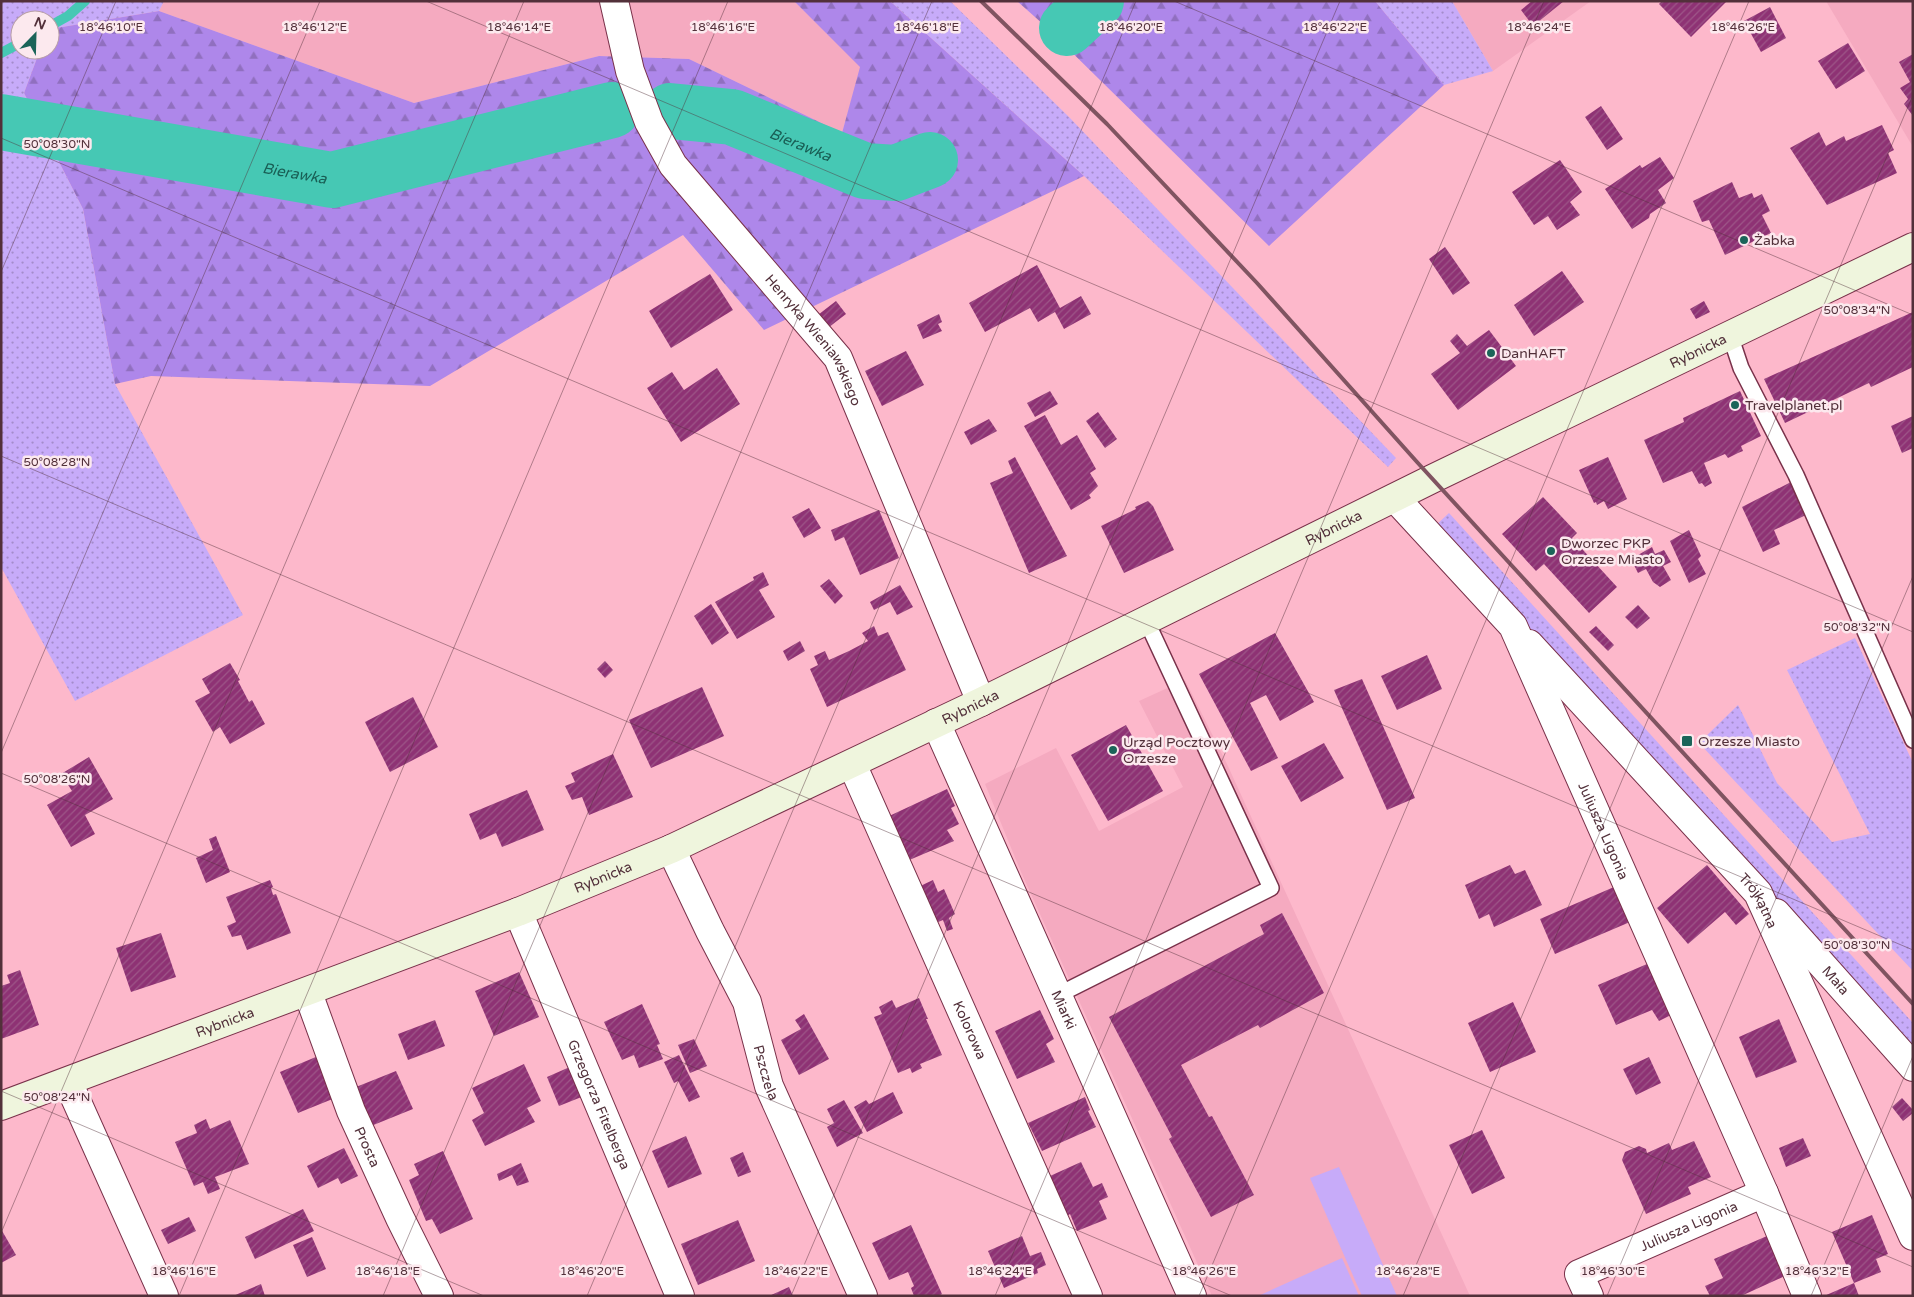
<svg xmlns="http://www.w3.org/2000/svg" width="1914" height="1297" font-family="'Varela Round',sans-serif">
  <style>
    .built { fill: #f5aac0 }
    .green { fill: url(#green-dots) }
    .forest { fill: url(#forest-firs) }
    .pitch { fill: #c7abf9 }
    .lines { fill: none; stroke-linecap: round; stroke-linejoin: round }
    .stream { stroke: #46c8b4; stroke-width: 10 }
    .river { stroke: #46c8b4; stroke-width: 56 }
    .building { fill: url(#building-hatch) }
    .service-casing { stroke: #79314a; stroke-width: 18 }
    .minor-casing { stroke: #79314a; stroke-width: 30 }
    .secondary-casing { stroke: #79314a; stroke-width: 30 }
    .service { stroke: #fff; stroke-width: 15 }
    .minor { stroke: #fff; stroke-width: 28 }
    .secondary { stroke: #eff5dd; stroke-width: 28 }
    .rail { stroke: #805461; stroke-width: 4 }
    .ticks { fill: none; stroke: #52303a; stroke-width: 1; stroke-opacity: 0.45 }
    .poi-dot { fill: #1b6459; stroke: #fce9ee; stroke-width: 2 }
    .labels { text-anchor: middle; stroke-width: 5; stroke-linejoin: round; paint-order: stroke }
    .poi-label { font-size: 14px; fill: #52303a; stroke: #fce9ee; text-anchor: start }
    .street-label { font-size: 14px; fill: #52303a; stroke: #fce9ee }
    .water-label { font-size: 15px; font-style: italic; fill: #195f55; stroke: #fce9ee }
    .ticks-label { font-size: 12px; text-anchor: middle; fill: #52303a; stroke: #fce9ee; stroke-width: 5; stroke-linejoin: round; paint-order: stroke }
  </style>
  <defs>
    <pattern id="green-dots" width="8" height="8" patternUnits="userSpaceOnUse" patternTransform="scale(1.25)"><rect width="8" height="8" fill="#c7abf9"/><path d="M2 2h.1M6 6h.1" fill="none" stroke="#a48ccb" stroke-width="1.8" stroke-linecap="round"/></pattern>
    <pattern id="forest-firs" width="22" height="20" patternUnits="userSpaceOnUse" patternTransform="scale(1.25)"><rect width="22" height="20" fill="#ae87ea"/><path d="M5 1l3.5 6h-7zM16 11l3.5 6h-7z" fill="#906fbf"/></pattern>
    <pattern id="building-hatch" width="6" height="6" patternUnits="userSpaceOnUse" patternTransform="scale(1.25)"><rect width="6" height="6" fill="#8e3274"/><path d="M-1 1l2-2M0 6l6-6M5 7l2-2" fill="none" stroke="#9d5688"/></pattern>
  </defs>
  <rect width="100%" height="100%" fill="#fdb8cb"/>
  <g class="built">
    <polygon points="164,1 794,1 861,67 842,133 689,59 599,56 414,103 159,11"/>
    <polygon points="1452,1 1591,1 1493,71"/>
    <polygon points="1826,1 1913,1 1913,147"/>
    <polygon points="1185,680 1227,764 1470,1296 1212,1296 1021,872 985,784 1056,748 1099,831 1183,787 1139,701"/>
  </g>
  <g class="green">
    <polygon points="1,1 164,1 159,11 50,29 50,20 20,20 20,50 40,50 24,93 83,209 115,384 243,615 75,701 1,567"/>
    <polygon points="890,1 950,1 1069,117 1396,458 1388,467 1084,176"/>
    <polygon points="1375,1 1452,1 1493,71 1444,85"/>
    <polygon points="1449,513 1913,1023 1913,1049 1594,696 1442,535 1435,526"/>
    <polygon points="1855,638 1913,763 1913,971 1699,743 1738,705 1777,783 1832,842 1870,834 1787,670"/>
  </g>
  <g class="forest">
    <polygon points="794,1 890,1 1084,176 764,330 683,235 430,386 151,376 115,384 83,209 24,93 40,50 50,50 50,29 159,11 414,103 599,56 689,59 842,133 860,67"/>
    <polygon points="1017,1 1375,1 1444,85 1269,246 1044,25"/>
  </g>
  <g class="pitch">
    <polygon points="1339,1167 1397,1296 1362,1296 1310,1178"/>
    <polygon points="1342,1258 1359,1296 1258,1296"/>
  </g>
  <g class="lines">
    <g class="stream">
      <polyline points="50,26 68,16 85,1"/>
      <polyline points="1,53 20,43"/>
    </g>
    <g class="river">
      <polyline points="1067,28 1096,1"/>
      <path id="s1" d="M670 111 732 117 865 171 896 173 930 160"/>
      <path id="s2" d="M1 122 332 180 612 110"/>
    </g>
  </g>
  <g class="building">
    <polygon points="1532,1 1564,1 1533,26 1521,10"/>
    <polygon points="1662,1 1725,1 1726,2 1691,37 1659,4"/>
    <polygon points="1770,7 1786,38 1761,52 1744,21"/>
    <polygon points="1848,43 1865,71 1836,89 1818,61"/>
    <polygon points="1913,54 1913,116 1904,104 1908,99 1900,88 1910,82 1899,62"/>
    <polygon points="1601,106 1623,139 1607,150 1585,117"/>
    <polygon points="1882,125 1894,150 1888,153 1897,173 1827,205 1790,148 1819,132 1826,146 1844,136 1846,141"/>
    <polygon points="1660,157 1674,178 1658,190 1666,203 1650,214 1649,218 1632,229 1605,189 1640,165 1642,168"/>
    <polygon points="1560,160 1582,192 1570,202 1580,215 1557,230 1548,216 1534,225 1512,192"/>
    <polygon points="1732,182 1739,198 1752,193 1754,198 1762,194 1770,211 1762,215 1771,233 1725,255 1709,220 1702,222 1693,201"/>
    <polygon points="1445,247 1470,283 1453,295 1429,259"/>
    <polygon points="1037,265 1060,308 1081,296 1091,314 1064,329 1055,312 1038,322 1030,308 985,332 969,303"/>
    <polygon points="1562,271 1584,302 1534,336 1514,305"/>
    <polygon points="710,274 733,310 671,348 649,311"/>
    <polygon points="836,301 846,314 824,331 814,318"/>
    <polygon points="1704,301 1710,312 1696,319 1690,309"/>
    <polygon points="1913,312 1913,367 1871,387 1869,383 1785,423 1764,379"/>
    <polygon points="939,314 942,322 938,324 942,331 923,339 917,325"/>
    <polygon points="1489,330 1516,366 1458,410 1431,374 1460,353 1450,341 1457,334 1467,346"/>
    <polygon points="906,351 924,385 882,406 865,371"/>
    <polygon points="717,368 740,404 681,442 647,388 672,372 684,390"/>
    <polygon points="1050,391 1058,404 1035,417 1027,403"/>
    <polygon points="1740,391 1761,436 1741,446 1743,451 1738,453 1728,458 1725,454 1704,463 1712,483 1705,487 1702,483 1699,484 1692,471 1663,483 1644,440 1684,422 1683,418"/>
    <polygon points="1098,412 1117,439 1105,448 1086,421"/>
    <polygon points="1045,415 1061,445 1077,435 1096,469 1090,473 1098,486 1089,495 1091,498 1071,510 1024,426"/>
    <polygon points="1913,416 1913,448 1902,453 1891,426"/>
    <polygon points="989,419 997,431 971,445 964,432"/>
    <polygon points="1015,457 1067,556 1029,573 990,483 1013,473 1008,461"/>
    <polygon points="1608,457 1627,499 1608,509 1604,501 1597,505 1596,502 1594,503 1579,470"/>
    <polygon points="1791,482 1806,515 1774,530 1780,544 1763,552 1742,507"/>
    <polygon points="1543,497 1577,533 1572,538 1617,587 1589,613 1544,564 1536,571 1502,534"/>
    <polygon points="1148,501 1153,506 1174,550 1124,573 1101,526 1136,509 1135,507"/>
    <polygon points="809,508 821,528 804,538 792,517"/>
    <polygon points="879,510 899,558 860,575 844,537 835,541 831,530"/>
    <polygon points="1689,530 1701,556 1698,559 1706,574 1689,583 1670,541"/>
    <polygon points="1652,547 1655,554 1664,550 1671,562 1663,566 1671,580 1660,587 1653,582 1646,569 1638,573 1631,559"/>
    <polygon points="763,572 769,585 759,590 775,617 737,639 715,602 754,580 753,577"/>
    <polygon points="829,579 843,596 835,604 820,586"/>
    <polygon points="900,585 913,607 897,615 890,602 874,610 870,602"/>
    <polygon points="711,604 729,633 712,645 694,616"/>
    <polygon points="1638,605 1650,618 1637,629 1625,617"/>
    <polygon points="874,626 878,636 888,632 906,670 827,707 810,669 818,665 814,656 825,651 829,660 849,651 868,641 862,633"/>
    <polygon points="1596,626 1614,645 1608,651 1589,632"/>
    <polygon points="1275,633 1314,702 1280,721 1266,695 1250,703 1278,758 1251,771 1199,674"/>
    <polygon points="800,641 805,651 788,661 783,651"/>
    <polygon points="1427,655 1442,689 1397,710 1381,676"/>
    <polygon points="605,661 613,670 605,678 597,669"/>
    <polygon points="230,663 240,680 238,681 249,702 252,700 265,724 230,744 220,727 213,732 195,701 210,693 202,679"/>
    <polygon points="1362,679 1415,798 1387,810 1334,690"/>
    <polygon points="702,687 724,736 651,768 629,720"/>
    <polygon points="413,697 438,747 390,772 365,722"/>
    <polygon points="1126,725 1163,791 1108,821 1071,755"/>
    <polygon points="1324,743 1344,778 1301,802 1281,766"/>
    <polygon points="613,754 633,797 589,815 582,797 572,800 565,786 575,782 571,773"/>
    <polygon points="89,757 113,799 85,815 95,834 71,847 47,805 72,791 61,774"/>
    <polygon points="947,789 955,806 951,808 959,824 947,830 954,841 907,861 887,817"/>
    <polygon points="527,790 544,830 502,847 496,833 480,840 469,814"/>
    <polygon points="216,836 230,872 206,883 196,858 213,850 209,839"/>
    <polygon points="1510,865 1515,874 1525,870 1542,905 1494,927 1489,914 1479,919 1465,885"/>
    <polygon points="1707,865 1749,914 1736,925 1725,912 1688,944 1657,908"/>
    <polygon points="270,880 273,887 271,888 273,895 276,894 291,933 247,950 241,935 232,937 227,926 236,922 226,897"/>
    <polygon points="933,880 938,892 944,889 955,914 949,918 953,929 947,931 943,920 931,925 916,888"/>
    <polygon points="1614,887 1630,922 1555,954 1540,919"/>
    <polygon points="1282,913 1324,993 1260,1028 1258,1025 1181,1065 1209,1117 1212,1116 1254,1195 1211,1217 1169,1139 1172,1137 1109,1017 1264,934 1260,925"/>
    <polygon points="161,933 176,977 131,992 116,948"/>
    <polygon points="1647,964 1671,1015 1659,1021 1652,1010 1616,1025 1598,985"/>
    <polygon points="20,970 39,1025 1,1039 1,986 10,983 7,975"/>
    <polygon points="519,972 539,1017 494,1036 475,991"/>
    <polygon points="919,998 928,1019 926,1019 942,1055 920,1064 922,1068 912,1073 910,1068 898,1073 874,1017 882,1014 879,1007 892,1000 896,1008"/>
    <polygon points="1513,1002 1536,1052 1490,1072 1468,1023"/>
    <polygon points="642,1004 660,1044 657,1045 663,1059 639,1068 634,1055 622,1060 604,1022"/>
    <polygon points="1040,1010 1054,1039 1046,1044 1055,1062 1017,1079 995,1031"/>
    <polygon points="804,1014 829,1059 799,1075 781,1040 801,1029 795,1020"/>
    <polygon points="1779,1019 1797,1062 1756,1078 1739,1037"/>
    <polygon points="435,1020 445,1046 408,1060 398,1034"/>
    <polygon points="694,1039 707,1066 690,1073 678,1045"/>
    <polygon points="323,1054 340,1096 298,1113 280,1072"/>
    <polygon points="679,1055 700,1097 689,1102 678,1081 674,1083 664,1062"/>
    <polygon points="1649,1057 1661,1083 1636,1095 1623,1069"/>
    <polygon points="524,1064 541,1101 527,1108 535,1122 485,1146 472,1120 484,1113 472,1088"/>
    <polygon points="572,1066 584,1096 559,1106 547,1077"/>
    <polygon points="396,1071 413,1109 371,1126 356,1087"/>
    <polygon points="893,1092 903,1113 867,1132 854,1107 866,1100 869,1104"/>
    <polygon points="1085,1097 1090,1110 1088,1111 1096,1127 1042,1151 1028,1123"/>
    <polygon points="1902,1098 1913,1110 1913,1113 1903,1121 1892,1107"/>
    <polygon points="844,1100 863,1133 837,1147 827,1127 834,1123 827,1109"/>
    <polygon points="206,1119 210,1129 230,1120 249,1164 215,1177 220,1189 208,1194 203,1182 194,1186 175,1142 197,1133 194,1125"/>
    <polygon points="1482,1130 1505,1178 1472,1194 1449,1145"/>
    <polygon points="686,1136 702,1174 668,1188 652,1151"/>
    <polygon points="1803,1138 1811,1156 1786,1167 1779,1148"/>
    <polygon points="1694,1141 1711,1177 1688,1187 1691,1194 1646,1214 1622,1160 1625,1152 1639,1146 1646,1149 1647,1153 1669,1143 1672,1150"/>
    <polygon points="344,1148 358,1176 341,1184 338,1178 318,1188 307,1166"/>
    <polygon points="443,1151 473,1219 440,1234 432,1219 426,1221 409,1180 419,1175 414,1164"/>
    <polygon points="743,1152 751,1172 738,1177 730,1158"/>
    <polygon points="1081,1162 1093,1187 1102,1183 1108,1197 1099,1201 1107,1219 1077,1231 1070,1214 1067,1216 1050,1176"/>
    <polygon points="521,1163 529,1182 517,1186 512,1175 499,1181 497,1174"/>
    <polygon points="303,1209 314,1231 255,1259 245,1237"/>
    <polygon points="1872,1215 1888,1254 1876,1259 1881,1272 1854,1283 1832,1232"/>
    <polygon points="189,1217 196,1231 168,1244 161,1230"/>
    <polygon points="738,1220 755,1261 698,1285 681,1244"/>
    <polygon points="911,1225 942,1294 939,1296 914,1296 911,1288 914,1286 908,1272 889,1280 872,1243"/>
    <polygon points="1,1229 16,1255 1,1263"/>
    <polygon points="1022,1236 1030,1256 1041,1252 1046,1265 1037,1269 1038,1273 1004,1288 988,1251"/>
    <polygon points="1767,1236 1785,1276 1741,1296 1710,1296 1705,1286 1723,1278 1714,1259"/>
    <polygon points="312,1237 326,1269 307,1277 293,1245"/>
    <polygon points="1854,1283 1859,1296 1824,1296"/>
    <polygon points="261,1284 265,1296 233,1296"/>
    <polygon points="789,1287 793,1296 769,1296"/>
  </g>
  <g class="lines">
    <defs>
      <g id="service">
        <polyline points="1730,335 1741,368 1796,475 1913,740"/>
        <polyline points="1058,995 1271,888 1146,620"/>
      </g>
      <g id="minor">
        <path id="s3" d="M614 1 630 71 649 122 673 165 838 358 981 702"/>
        <path id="s4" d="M1395 498 1513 626 1764 1193 1807 1296"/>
        <path id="s5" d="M1529 644 1758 893 1913 1236"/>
        <path id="s6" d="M936 723 1192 1296"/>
        <path id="s7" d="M852 764 1088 1296"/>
        <path id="s8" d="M671 849 710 931 747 1002 769 1086 863 1296"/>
        <path id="s9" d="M518 912 680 1296"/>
        <path id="s10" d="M1776 913 1913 1067"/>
        <path id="s11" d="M308 993 351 1111 400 1218 439 1296"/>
        <polyline points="68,1082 164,1296"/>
        <path id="s12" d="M1589 1296 1579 1274 1764 1193"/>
      </g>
      <g id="secondary">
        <path id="s13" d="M1 1106 518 912 671 849 981 702 1432 479 1913 247"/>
      </g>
    </defs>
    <use href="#service" class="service-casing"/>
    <use href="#minor" class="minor-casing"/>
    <use href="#secondary" class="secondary-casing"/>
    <use href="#service" class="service"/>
    <use href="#minor" class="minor"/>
    <use href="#secondary" class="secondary"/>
    <polyline class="rail" points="981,1 1107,124 1257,283 1417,462 1913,1004"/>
  </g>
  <path class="ticks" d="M426 1 1913 632M1174 1 1913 315M1 138 1913 950M1 272 116 1M1 456 1913 1267M1 753 320 1M1 773 1232 1296M1 1091 484 1296M1 1233 524 1M179 1296 728 1M383 1296 932 1M587 1296 1136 1M791 1296 1340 1M995 1296 1544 1M1199 1296 1749 1M1403 1296 1913 95M1607 1296 1913 576M1811 1296 1913 1056"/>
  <g class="poi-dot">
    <circle cx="1744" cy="240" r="5"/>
    <circle cx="1491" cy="353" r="5"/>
    <circle cx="1735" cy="405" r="5"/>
    <circle cx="1551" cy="551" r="5"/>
    <rect x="1681" y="735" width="12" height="12" rx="2.5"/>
    <circle cx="1113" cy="750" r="5"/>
  </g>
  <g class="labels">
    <g class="poi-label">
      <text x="1754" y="245">Żabka</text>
      <text x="1501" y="358">DanHAFT</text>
      <text x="1745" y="410">Travelplanet.pl</text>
      <text x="1561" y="548">Dworzec PKP<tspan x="1561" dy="16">Orzesze Miasto</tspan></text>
      <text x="1698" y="746">Orzesze Miasto</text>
      <text x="1123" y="747">Urząd Pocztowy<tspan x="1123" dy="16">Orzesze</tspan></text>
    </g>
    <g class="street-label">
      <text dy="5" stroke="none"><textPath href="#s3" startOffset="401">Henryka Wieniawskiego</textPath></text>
      <text dy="5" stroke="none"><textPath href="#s13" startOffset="1859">Rybnicka</textPath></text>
      <text dy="5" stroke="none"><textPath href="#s13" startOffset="1454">Rybnicka</textPath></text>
      <text dy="5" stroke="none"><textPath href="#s13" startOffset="1049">Rybnicka</textPath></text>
      <text dy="5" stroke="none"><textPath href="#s4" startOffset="398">Juliusza Ligonia</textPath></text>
      <text dy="5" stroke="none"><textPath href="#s13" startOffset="644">Rybnicka</textPath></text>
      <text dy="5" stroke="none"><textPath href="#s5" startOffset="345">Trójkątna</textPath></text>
      <text dy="5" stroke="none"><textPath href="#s10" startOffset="90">Mała</textPath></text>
      <text dy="5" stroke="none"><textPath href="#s6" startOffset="314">Miarki</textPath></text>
      <text dy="5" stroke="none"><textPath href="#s13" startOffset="239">Rybnicka</textPath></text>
      <text dy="5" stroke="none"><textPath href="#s7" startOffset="291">Kolorowa</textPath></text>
      <text dy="5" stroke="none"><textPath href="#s8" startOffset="244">Pszczela</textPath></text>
      <text dy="5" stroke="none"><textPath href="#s9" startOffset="209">Grzegorza Fitelberga</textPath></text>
      <text dy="5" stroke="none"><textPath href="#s11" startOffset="165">Prosta</textPath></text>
      <text dy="5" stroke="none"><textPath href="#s12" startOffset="144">Juliusza Ligonia</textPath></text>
    </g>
    <g class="water-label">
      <text dy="5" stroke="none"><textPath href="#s1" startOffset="136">Bierawka</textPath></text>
      <text dy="5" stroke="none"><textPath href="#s2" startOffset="298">Bierawka</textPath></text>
    </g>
  </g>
  <g class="ticks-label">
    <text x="111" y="31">18°46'10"E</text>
    <text x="315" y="31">18°46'12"E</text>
    <text x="519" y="31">18°46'14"E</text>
    <text x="723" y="31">18°46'16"E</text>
    <text x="927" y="31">18°46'18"E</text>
    <text x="1131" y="31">18°46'20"E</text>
    <text x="1335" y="31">18°46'22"E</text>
    <text x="1539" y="31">18°46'24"E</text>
    <text x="1743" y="31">18°46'26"E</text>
    <text x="57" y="148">50°08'30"N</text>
    <text x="1857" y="314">50°08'34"N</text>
    <text x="57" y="466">50°08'28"N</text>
    <text x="1857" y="631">50°08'32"N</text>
    <text x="57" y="783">50°08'26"N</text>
    <text x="1857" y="949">50°08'30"N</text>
    <text x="57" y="1101">50°08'24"N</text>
    <text x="184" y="1275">18°46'16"E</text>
    <text x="388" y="1275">18°46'18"E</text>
    <text x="592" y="1275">18°46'20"E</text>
    <text x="796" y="1275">18°46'22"E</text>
    <text x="1000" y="1275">18°46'24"E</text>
    <text x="1204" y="1275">18°46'26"E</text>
    <text x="1408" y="1275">18°46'28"E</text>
    <text x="1613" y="1275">18°46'30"E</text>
    <text x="1817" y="1275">18°46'32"E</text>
  </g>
  <rect width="1914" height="1297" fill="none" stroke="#52303a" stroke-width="5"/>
  <g transform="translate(35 35) rotate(23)"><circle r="24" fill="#fce9ee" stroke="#b89fa6"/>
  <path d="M0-4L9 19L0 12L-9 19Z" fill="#1b6459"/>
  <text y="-8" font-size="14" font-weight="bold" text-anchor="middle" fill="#52303a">N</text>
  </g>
</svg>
